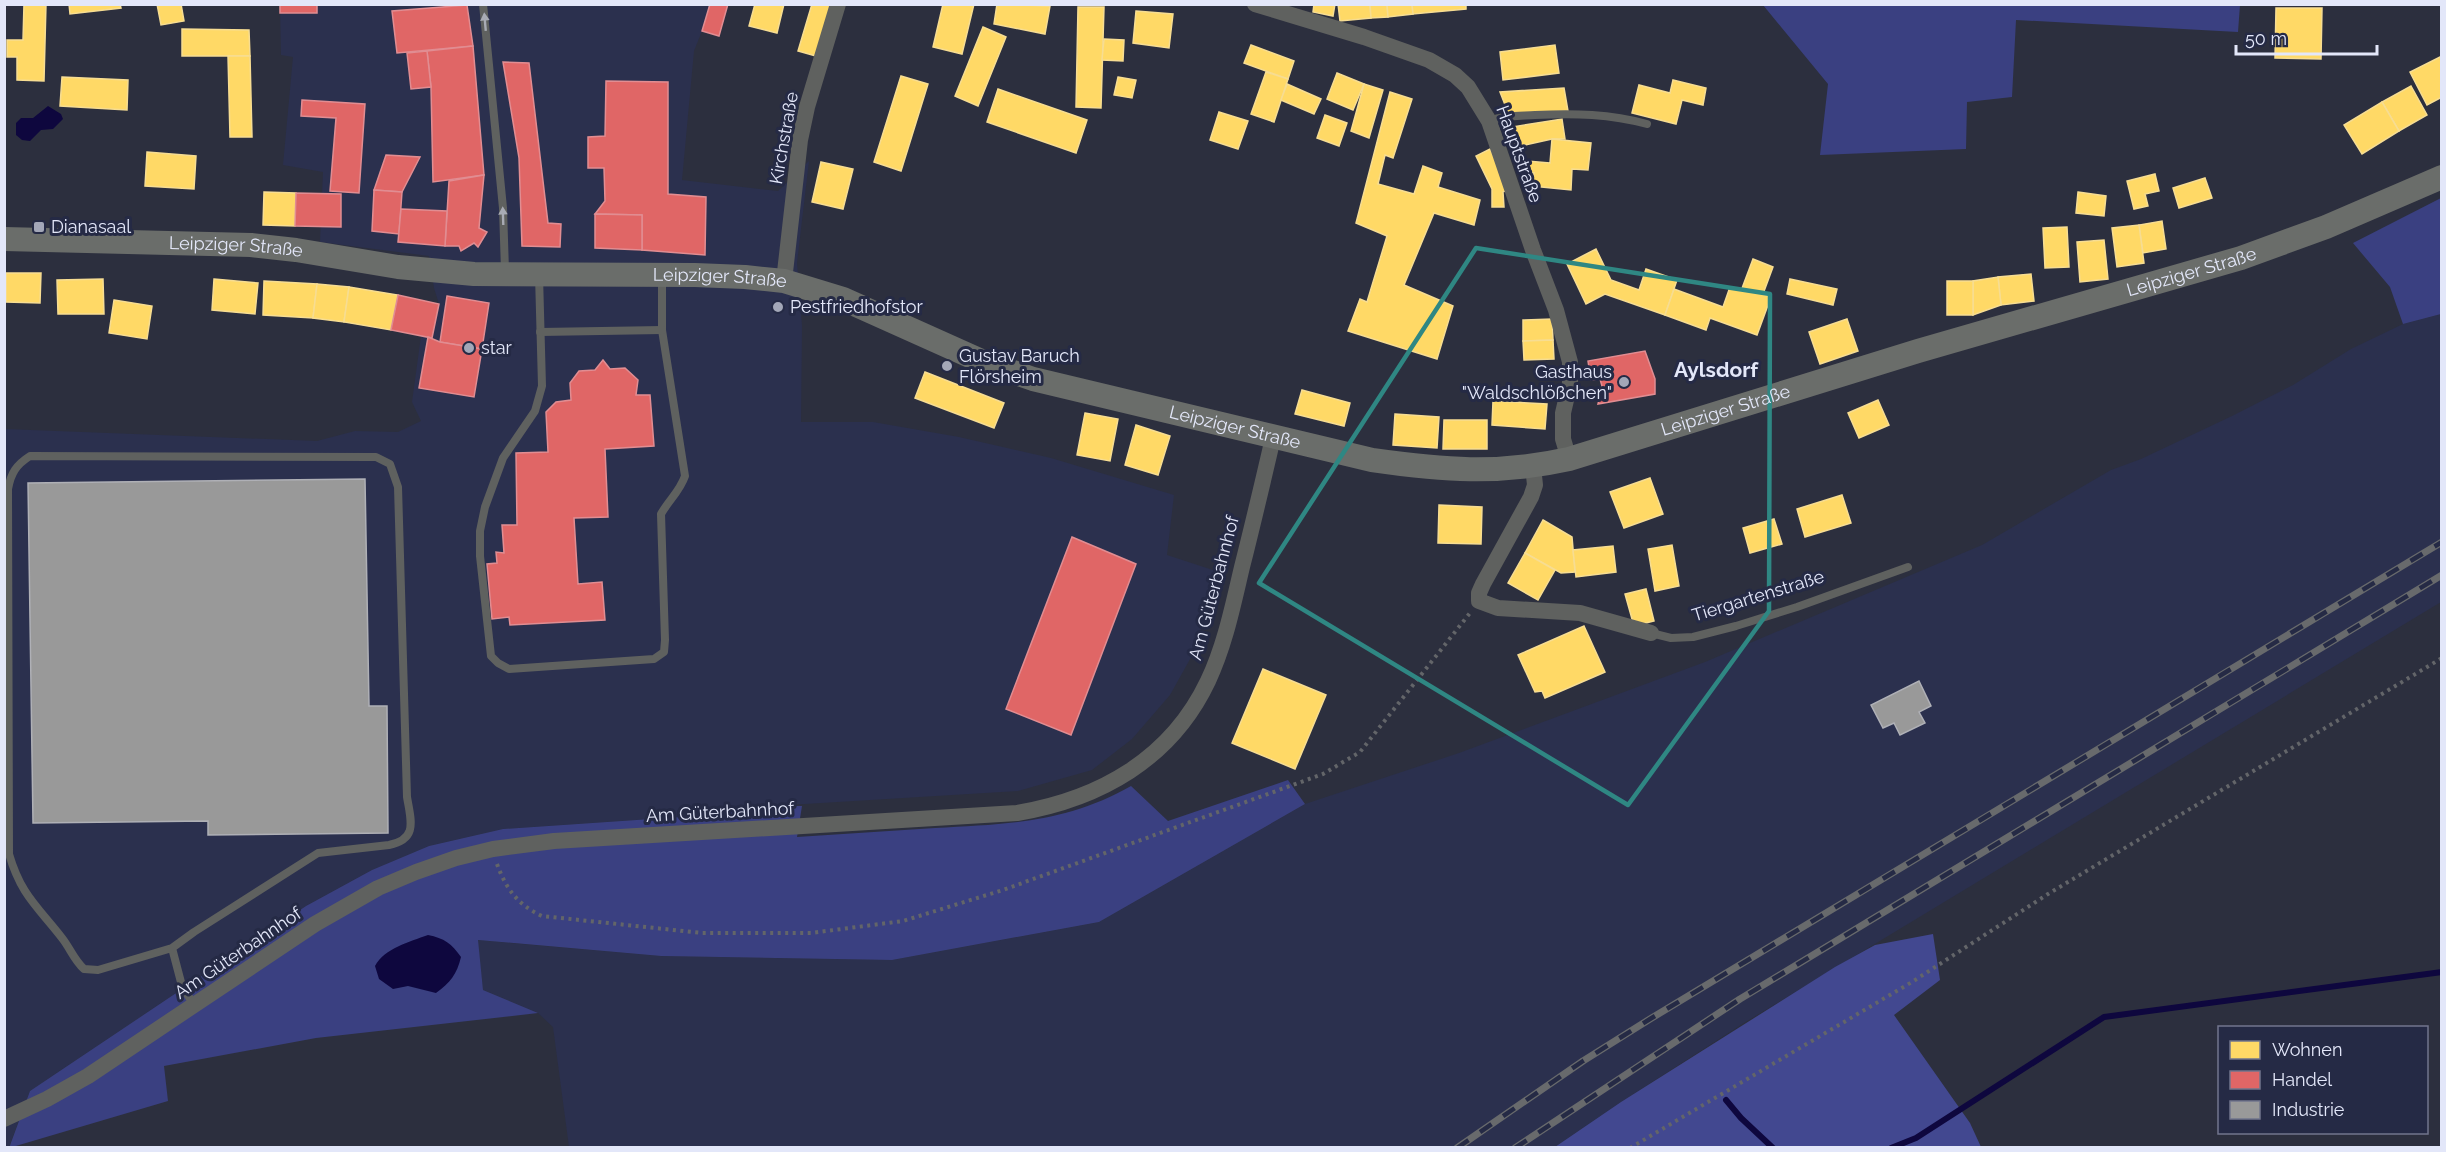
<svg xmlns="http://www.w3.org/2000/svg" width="2446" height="1152" font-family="Raleway,sans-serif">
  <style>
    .built { fill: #2b304e }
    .green { fill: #3a4081 }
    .forest { fill: #424890 }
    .water { fill: #0e073e }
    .homes { fill: #ffd966; stroke: #f7dd92; stroke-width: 1.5 }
    .shops { fill: #e06666; stroke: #e18d92; stroke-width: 1.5 }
    .industry { fill: #999; stroke: #afb0b6; stroke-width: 1.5 }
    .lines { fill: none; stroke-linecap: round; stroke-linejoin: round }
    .stream { stroke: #0e073e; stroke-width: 6 }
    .path { stroke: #636569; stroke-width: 4; stroke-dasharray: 3 4.5; stroke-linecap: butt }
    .lane { stroke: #5f615f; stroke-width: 8 }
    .street { stroke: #5f615f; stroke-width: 16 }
    .secondary { stroke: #6a6d6a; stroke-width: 24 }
    .rail-casing { stroke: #686a6c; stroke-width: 7 }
    .rail { stroke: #252a45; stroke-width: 4.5; stroke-dasharray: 14; stroke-linecap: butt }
    .oneway { fill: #a8abb4 }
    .marked { fill: none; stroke: #2f8783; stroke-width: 4.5; stroke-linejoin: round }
    .poi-dot { fill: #a3a7b8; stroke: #252a45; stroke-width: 2 }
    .labels { text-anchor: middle; stroke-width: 6; stroke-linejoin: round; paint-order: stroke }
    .street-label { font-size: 18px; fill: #e3e7f9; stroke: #252a45 }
    .poi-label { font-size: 18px; fill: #e3e7f9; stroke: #252a45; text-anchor: start }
    .quarter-label { font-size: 21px; font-weight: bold; fill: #e3e7f9; stroke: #252a45 }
  </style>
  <rect width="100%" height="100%" fill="#2c2f3e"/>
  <g class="built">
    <polygon points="280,5 728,5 719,36 702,31 694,51 682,180 778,191 809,161 797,263 802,326 801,422 873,422 959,437 1051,458 1174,495 1167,555 1219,572 1194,652 1170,695 1132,739 1092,770 1018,791 772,806 695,816 503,829 429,846 372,870 306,906 30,1091 9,1147 5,1148 5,429 317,441 355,431 398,432 421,421 412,402 421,336 432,338 439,304 434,288 429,256 320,242 323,172 283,165 293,57 281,55"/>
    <polygon points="2441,314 2441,602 1744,1023 1621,1102 1555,1147 569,1147 553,1027 538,1013 483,990 477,940 661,956 892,960 1099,922 1305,804 1459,753 1705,662 1982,545 2111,470 2141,459 2232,416 2293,385 2351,349 2403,324"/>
  </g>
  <g class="green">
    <polygon points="1763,5 2240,5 2238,32 2016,20 2012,97 1967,102 1966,149 1820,155 1828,84"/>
    <polygon points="2441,198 2441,314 2403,324 2390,287 2353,243"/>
    <path d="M1288 780 1305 804 1099 922 892 960 661 956 478 940 483 990 538 1013 316 1038 164 1066 168 1101 9 1148 30 1091 306 906 372 870 429 846 503 829 695 816 772 806H802L797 837C843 834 889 831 935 828 1008 824 1066 823 1131 786L1168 821Z"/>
  </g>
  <polygon class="forest" points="1933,934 1940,980 1894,1015 1970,1123 1981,1147 1555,1147 1621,1102 1835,967 1875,945"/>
  <g class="water">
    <polygon points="48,106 61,114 63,119 53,129 41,130 30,141 22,140 16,135 16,123 21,118 33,118"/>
    <path d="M428 935C444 938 452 944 461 957 457 974 450 983 436 993L408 986 393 989 379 979 375 966C385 948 409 942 428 935Z"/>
  </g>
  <g class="homes">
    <polygon points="24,4 46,4 44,81 17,80 17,57 7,57 7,40 23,40"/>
    <polygon points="69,4 120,4 121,8 70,14"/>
    <polygon points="157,4 181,4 184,21 161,25"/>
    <polygon points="755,4 784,4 777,33 749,26"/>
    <polygon points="812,4 832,4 816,56 798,51"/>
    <polygon points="943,4 974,4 962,54 933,47"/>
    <polygon points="997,4 1050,6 1045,34 994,24"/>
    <polygon points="1314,4 1335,4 1333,16 1313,12"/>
    <polygon points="1338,4 1370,4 1371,18 1340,21"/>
    <polygon points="1370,4 1387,4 1388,17 1371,18"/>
    <polygon points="1387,4 1412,4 1413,14 1388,17"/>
    <polygon points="1412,4 1466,4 1466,9 1413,14"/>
    <polygon points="1078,7 1104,7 1101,108 1076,107"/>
    <polygon points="2276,8 2322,8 2321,59 2275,58"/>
    <polygon points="1136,11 1173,14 1169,48 1133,43"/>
    <polygon points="983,27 1006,37 978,106 955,96"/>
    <polygon points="182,29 249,30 250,56 182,56"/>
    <polygon points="1104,39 1124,40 1123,61 1102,60"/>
    <polygon points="1251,45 1294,61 1288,79 1244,63"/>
    <polygon points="1555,45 1559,73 1503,80 1500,52"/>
    <polygon points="228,56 250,56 252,137 230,137"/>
    <polygon points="2442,56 2442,97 2427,105 2410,72"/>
    <polygon points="1266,72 1288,79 1274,122 1251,114"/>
    <polygon points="1337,73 1364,84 1353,110 1327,99"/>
    <polygon points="901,76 928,84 901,171 874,162"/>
    <polygon points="62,77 128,80 127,110 60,106"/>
    <polygon points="1118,77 1136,80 1132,98 1114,95"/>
    <polygon points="1673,80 1706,88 1703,105 1682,100 1676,124 1632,113 1639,85 1670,93"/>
    <polygon points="1287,84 1321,99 1314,114 1281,100"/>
    <polygon points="1364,84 1383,90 1369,138 1351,131"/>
    <polygon points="2411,86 2427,115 2399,131 2382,102"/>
    <polygon points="1564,88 1568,111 1509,115 1500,92"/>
    <polygon points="998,89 1087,120 1076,153 987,122"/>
    <polygon points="1390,92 1412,99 1393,158 1385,155 1378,184 1414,194 1423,166 1442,173 1438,187 1480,200 1474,225 1434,213 1404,285 1453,306 1437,359 1348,331 1360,299 1367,302 1387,236 1356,223"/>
    <polygon points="2382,102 2399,131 2362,154 2344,125"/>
    <polygon points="1219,112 1248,121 1238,149 1210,140"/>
    <polygon points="1325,115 1347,123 1339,146 1317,138"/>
    <polygon points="1562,119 1565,139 1552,139 1516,147 1512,127"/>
    <polygon points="1552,139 1591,143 1588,170 1572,169 1571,190 1532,186 1534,173 1519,172 1515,160 1550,163"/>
    <polygon points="1490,149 1509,189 1503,192 1504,207 1492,207 1492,189 1476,156"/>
    <polygon points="147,152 196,156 194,189 145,186"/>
    <polygon points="821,162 853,169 843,209 812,202"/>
    <polygon points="2155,174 2159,191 2145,194 2148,206 2134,209 2127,181"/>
    <polygon points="2205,178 2212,198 2179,208 2173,188"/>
    <polygon points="264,192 296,193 295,226 263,225"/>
    <polygon points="2078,192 2106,196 2104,216 2076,213"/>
    <polygon points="2162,221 2166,249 2143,253 2139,225"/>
    <polygon points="2139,225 2144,263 2117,267 2112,228"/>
    <polygon points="2067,227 2069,267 2045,268 2043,228"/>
    <polygon points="2104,240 2108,279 2080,282 2077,242"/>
    <polygon points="1596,249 1611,280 1639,290 1646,269 1677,280 1665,315 1605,294 1586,304 1567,264"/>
    <polygon points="1753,259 1773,267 1763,294 1771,297 1757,335 1710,318 1706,330 1665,315 1674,289 1723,307 1730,287 1741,291"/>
    <polygon points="6,273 41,273 40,303 6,302"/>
    <polygon points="2031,274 2034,301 2001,305 1998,277"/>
    <polygon points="1998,277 2001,305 1973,315 1973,281"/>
    <polygon points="103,279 104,314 58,314 57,280"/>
    <polygon points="214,279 258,283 255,314 212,310"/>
    <polygon points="1790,279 1837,289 1833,305 1787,294"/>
    <polygon points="264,281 317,284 313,318 263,315"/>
    <rect x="1947" y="281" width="26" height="34"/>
    <polygon points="317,284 349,287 344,322 313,318"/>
    <polygon points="349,287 398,295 391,330 344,322"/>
    <polygon points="114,300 152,306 147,339 109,333"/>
    <polygon points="1552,319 1553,340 1523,341 1523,320"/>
    <polygon points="1847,319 1858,351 1820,364 1809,332"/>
    <polygon points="1553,340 1554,359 1524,360 1523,341"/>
    <polygon points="925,372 1004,403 994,428 915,398"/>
    <polygon points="1302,390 1350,403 1344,426 1295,414"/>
    <polygon points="1878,400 1889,425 1859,438 1848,413"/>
    <polygon points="1493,401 1547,404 1545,429 1492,425"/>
    <polygon points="1085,413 1118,419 1110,461 1077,455"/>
    <polygon points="1395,414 1439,417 1437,448 1393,445"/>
    <polygon points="1444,420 1487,420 1487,449 1443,449"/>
    <polygon points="1136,425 1170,436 1158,475 1125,465"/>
    <polygon points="1650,478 1663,514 1624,528 1610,492"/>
    <polygon points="1842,495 1851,523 1805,537 1797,509"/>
    <polygon points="1439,505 1482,507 1481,544 1438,543"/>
    <polygon points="1774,519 1782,544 1750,553 1743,528"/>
    <polygon points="1543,520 1572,537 1575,572 1561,573 1525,553"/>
    <polygon points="1672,545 1679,586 1655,591 1648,549"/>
    <polygon points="1613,546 1616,572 1576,577 1573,550"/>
    <polygon points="1525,553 1555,570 1538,600 1508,583"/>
    <polygon points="1646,589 1654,621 1634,626 1625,594"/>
    <polygon points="1584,626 1605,672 1545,698 1542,691 1535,692 1518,655"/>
    <polygon points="1263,669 1326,695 1295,769 1232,743"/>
  </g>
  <g class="shops">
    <rect x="280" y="4" width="37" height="9"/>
    <polygon points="710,4 728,4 719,36 702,31"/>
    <polygon points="467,5 473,46 397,53 392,11"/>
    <polygon points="473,46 484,175 433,182 431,87 427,51"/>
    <polygon points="427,51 431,87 411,89 407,53"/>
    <polygon points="503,62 529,63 548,223 561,224 560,247 522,246 519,158"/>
    <polygon points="606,81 668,82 668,194 706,197 705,255 642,250 642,215 595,214 605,201 604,168 588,168 588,137 605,136"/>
    <polygon points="302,100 365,104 359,193 330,191 336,118 301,116"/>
    <polygon points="386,155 420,157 402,192 374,190"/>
    <polygon points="484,175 479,228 487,232 478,247 474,243 461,251 459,246 445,246 449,181"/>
    <polygon points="374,190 402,192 399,234 372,231"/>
    <polygon points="296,193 341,194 341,227 295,226"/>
    <polygon points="401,209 447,211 445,246 398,242"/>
    <polygon points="595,214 642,215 642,250 595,248"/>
    <polygon points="398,295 439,304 432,338 391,330"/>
    <polygon points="447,296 489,303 482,349 440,342"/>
    <polygon points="428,337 440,342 482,349 474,397 419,388"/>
    <polygon points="1645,351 1655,379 1655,394 1598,404 1602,386 1600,379 1591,380 1588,361"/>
    <polygon points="603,360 610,369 625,368 638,380 636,395 650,395 654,446 605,449 608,517 574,518 578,584 602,582 605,620 510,625 509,617 492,619 487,564 497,563 496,552 504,553 502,525 517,525 516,453 548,452 546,412 556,402 571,400 570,383 579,371 595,370"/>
    <polygon points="1072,537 1136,564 1071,735 1006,709"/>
  </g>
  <g class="industry">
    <polygon points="365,479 369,706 387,706 388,833 208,835 208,821 33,823 28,483"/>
    <polygon points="1919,681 1931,706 1919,712 1925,723 1900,735 1894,723 1883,728 1871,705"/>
  </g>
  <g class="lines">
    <g class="stream">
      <polyline points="1726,1100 1741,1118 1773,1148"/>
      <polyline points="1891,1148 1916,1138 2104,1017 2442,972"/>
    </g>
    <g class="path">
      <path d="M497 864C506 889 518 905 542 916L702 933H811L903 921 1003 890 1323 774 1360 752 1470 613"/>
      <polyline points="1630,1148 1912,982 2048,894 2442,658"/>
    </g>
    <g class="lane">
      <polyline points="483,4 503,208 505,271"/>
      <path d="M1489 121C1504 115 1520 116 1535 115 1575 113 1610 114 1647 124"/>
      <path d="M539 275 542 386 535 411 503 458 485 507 480 531V556L491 656 498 663 509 669 654 659 664 652 665 640 661 514C669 500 680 491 685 476L662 330V278"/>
      <polyline points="540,332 662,330"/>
      <polyline points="1651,633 1671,638 1693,637 1736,626 1797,607 1908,567"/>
      <path d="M172 948 98 970 84 969C74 960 70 948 62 938 37 906 21 895 9 854L8 489C11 473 16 465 30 456L376 457 390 464 398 487 407 797C411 821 418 839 389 845L318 853 194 932 172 948 182 986 194 1005"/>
    </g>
    <g class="street">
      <polyline points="1255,4 1364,37 1429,60 1455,75 1468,87 1489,121 1533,250 1556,310 1570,362 1570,383 1563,413 1563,439 1569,459"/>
      <polyline points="784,281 800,140 807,107 838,4"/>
      <polyline points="1533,466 1535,485 1531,497 1483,584 1479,593 1479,601 1498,608 1580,613 1651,633"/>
      <path d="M4 1119 47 1099 88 1076 315 924 378 888 416 872 456 858 493 849 554 841 1017 813C1100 799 1171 759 1208 681 1225 645 1233 605 1242 567 1253 524 1263 481 1273 438"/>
    </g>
    <path class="secondary" id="s1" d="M4 239 251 245 296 250 398 267 474 274 695 275 745 277 784 281 843 299 979 360 1033 379 1372 460C1443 470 1497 475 1569 459L1918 351 2241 258 2326 227 2442 177"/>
    <defs>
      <g id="rail">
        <polyline points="1457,1148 1583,1061 1650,1019 2442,542"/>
        <polyline points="1515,1148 1740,999 2442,575"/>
      </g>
    </defs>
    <use href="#rail" class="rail-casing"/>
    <use href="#rail" class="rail"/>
  </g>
  <defs><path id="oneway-solid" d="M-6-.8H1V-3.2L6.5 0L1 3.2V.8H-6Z" transform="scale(1.5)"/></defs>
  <g class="oneway">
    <use href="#oneway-solid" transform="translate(485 22) rotate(-95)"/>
    <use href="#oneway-solid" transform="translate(503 216) rotate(-92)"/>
  </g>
  <path class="marked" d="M1476 248 1770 294 1769 611 1628 805 1259 583Z"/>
  <g class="poi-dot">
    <rect x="33" y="221" width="12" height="12" rx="3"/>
    <circle cx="778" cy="307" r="6"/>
    <circle cx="469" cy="348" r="6"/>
    <circle cx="947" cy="366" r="6"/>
    <circle cx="1624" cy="382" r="6"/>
  </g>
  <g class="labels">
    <g class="street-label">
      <text transform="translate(784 138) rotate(-80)" y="6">Kirchstraße</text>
      <text transform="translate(1519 154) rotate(70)" y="6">Hauptstraße</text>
      <text dy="6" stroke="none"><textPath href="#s1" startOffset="232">Leipziger Straße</textPath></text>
      <text dy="6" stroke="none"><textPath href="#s1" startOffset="2247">Leipziger Straße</textPath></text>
      <text dy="6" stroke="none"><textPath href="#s1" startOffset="718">Leipziger Straße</textPath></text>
      <text dy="6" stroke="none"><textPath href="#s1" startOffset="1761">Leipziger Straße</textPath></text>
      <text dy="6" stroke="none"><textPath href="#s1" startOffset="1258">Leipziger Straße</textPath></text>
      <text transform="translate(1214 588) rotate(-75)" y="6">Am Güterbahnhof</text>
      <text transform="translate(1758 596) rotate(-17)" y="6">Tiergartenstraße</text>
      <text transform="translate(720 812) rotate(-3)" y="6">Am Güterbahnhof</text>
      <text transform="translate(238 953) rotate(-34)" y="6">Am Güterbahnhof</text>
    </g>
    <g class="poi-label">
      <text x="51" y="233">Dianasaal</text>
      <text x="790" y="313">Pestfriedhofstor</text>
      <text x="481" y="354">star</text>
      <text x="959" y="362">Gustav Baruch<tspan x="959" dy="21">Flörsheim</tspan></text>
      <text x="1612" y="378" text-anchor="end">Gasthaus<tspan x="1612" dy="21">"Waldschlößchen"</tspan></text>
    </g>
    <g class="quarter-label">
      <text x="1716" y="377">Aylsdorf</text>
    </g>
  </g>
  <rect width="2446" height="1152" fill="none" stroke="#e3e7f9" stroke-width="12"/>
  <rect x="2218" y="1026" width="210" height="108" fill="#252a45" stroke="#71768d" stroke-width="1.5"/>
  <rect x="2230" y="1041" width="30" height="18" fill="#ffd966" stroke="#71768d" stroke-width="1.5"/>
  <text x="2272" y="1056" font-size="18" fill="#e3e7f9">Wohnen</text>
  <rect x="2230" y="1071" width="30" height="18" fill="#e06666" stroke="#71768d" stroke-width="1.5"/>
  <text x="2272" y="1086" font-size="18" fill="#e3e7f9">Handel</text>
  <rect x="2230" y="1101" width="30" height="18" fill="#999999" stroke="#71768d" stroke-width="1.5"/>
  <text x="2272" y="1116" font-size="18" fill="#e3e7f9">Industrie</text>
  <path d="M2236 45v9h141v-9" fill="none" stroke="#e3e7f9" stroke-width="3"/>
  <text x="2245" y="45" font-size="18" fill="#e3e7f9" stroke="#252a45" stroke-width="4.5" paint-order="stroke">50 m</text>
</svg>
